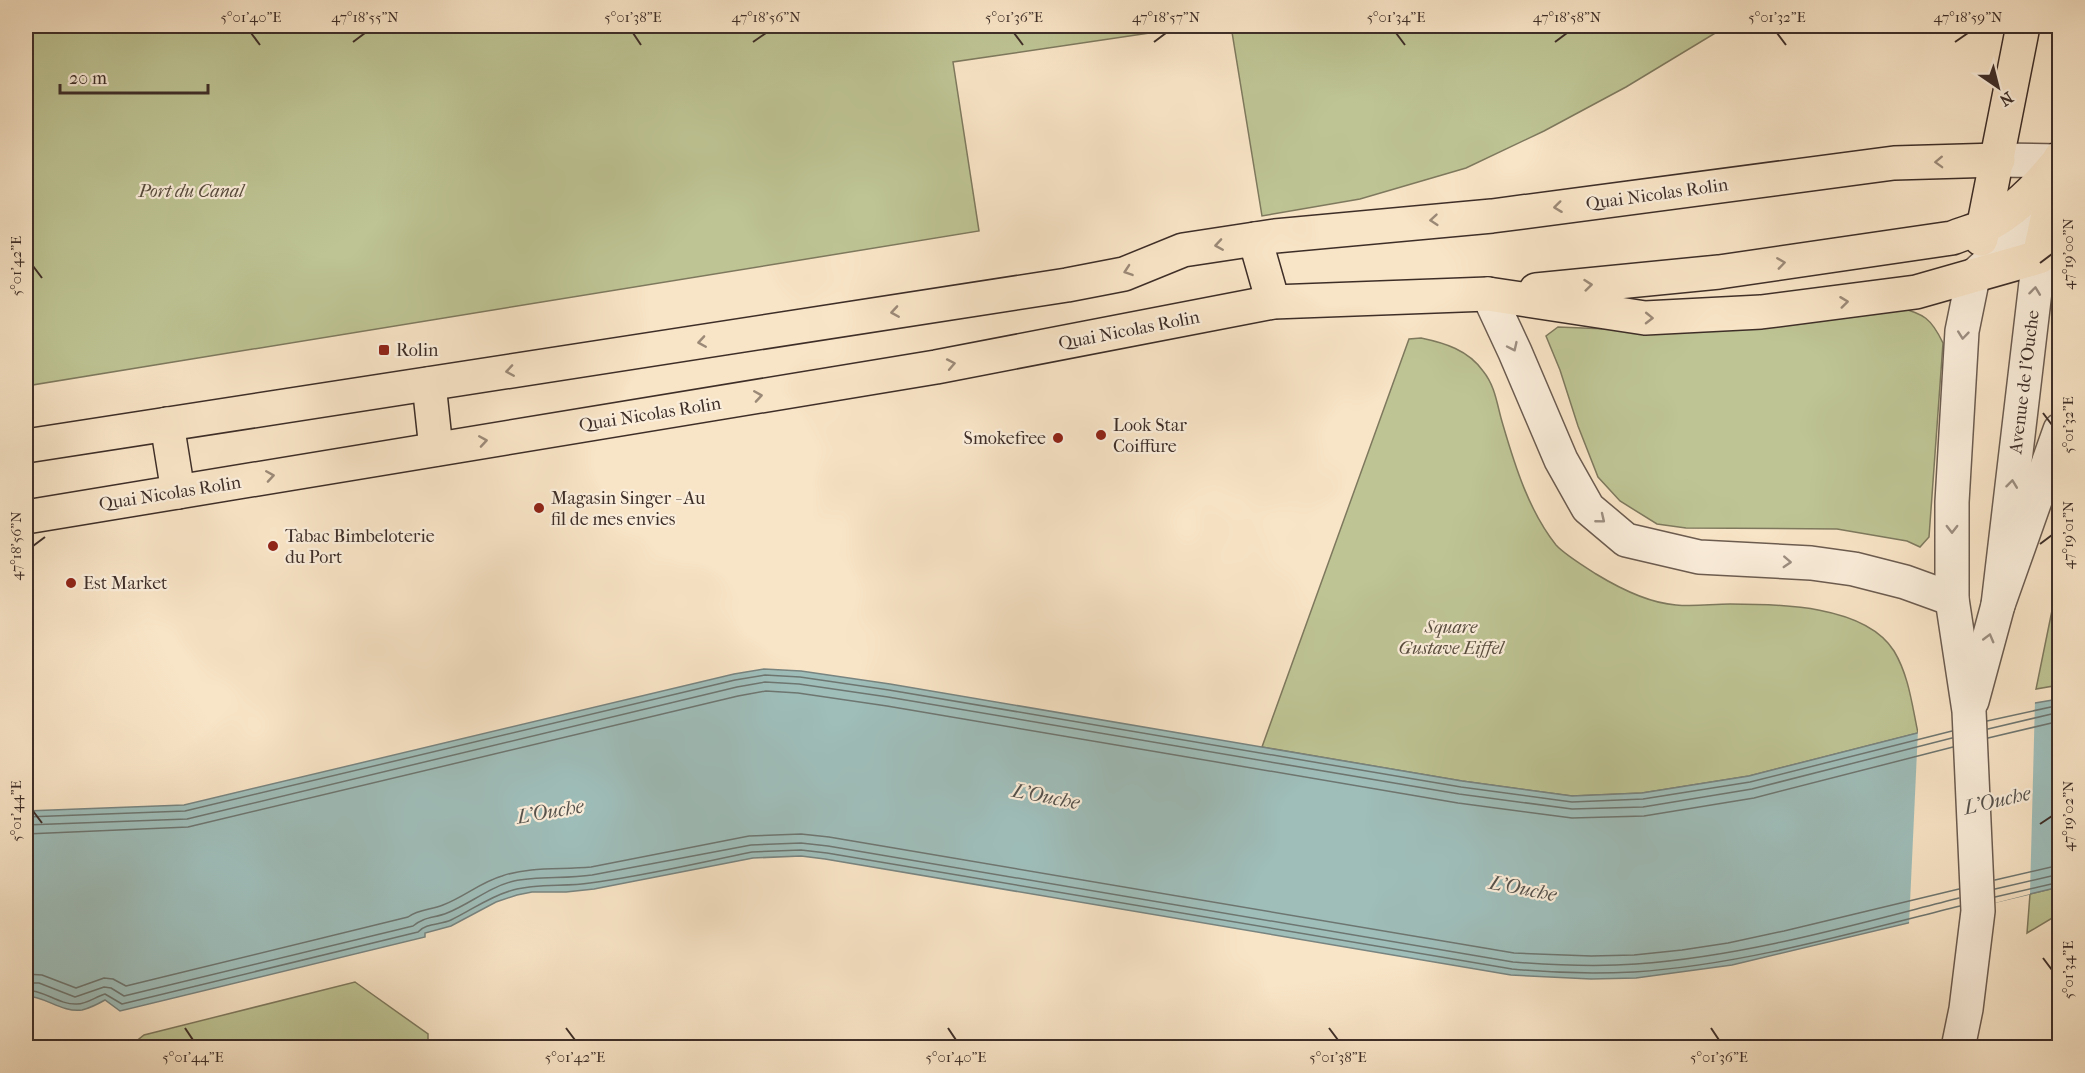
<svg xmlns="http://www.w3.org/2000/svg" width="2085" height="1073" font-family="'IM FELL French Canon',serif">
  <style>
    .green { fill: #bec494; stroke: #7e795e; stroke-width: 1.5 }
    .water { fill: #9fbeba; stroke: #788480; stroke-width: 1.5 }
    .pier { fill: #f8e4c6 }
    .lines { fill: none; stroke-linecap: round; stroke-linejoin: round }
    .shore { stroke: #6e7671; stroke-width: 1.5 }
    .minor-casing { stroke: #6c5c50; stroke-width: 36 }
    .major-casing { stroke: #3e2e28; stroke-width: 36 }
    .minor { stroke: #faedda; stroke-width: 33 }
    .major { stroke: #f8e4c6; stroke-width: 33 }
    .oneway { stroke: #9b8977 }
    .oneway2 { stroke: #9c8e81 }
    .ticks { fill: none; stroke: #3e2e28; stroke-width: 2 }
    .poi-dot { fill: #8f2418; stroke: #faedda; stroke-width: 2 }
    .labels { text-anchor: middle; stroke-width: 4.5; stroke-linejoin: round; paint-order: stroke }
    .park-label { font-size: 18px; font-style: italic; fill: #584c3e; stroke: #faedda }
    .street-label { font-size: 18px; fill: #3e2e28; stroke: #faedda }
    .poi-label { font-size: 18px; fill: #3e2e28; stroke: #faedda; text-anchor: start }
    .water-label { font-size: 20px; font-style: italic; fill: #56524c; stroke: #faedda }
    .neatline { fill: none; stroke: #3e2e28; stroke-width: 2 }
    .ticks-label { font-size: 15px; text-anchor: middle; fill: #3e2e28 }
  </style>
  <rect width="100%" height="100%" fill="#f8e4c6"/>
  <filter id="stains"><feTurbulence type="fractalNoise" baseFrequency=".00333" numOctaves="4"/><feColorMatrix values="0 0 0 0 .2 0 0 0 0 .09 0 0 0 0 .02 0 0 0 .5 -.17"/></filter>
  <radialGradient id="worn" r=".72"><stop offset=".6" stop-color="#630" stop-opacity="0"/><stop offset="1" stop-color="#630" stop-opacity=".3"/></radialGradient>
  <g class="green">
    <polygon points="26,26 1197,26 953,62 979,231 26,386"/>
    <polygon points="1231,26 1727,26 1626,87 1544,131 1466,168 1360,199 1262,216"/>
    <path d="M1898 307C1924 314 1931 318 1943 343L1929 537 1920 547 1907 541 1837 529 1686 528 1657 524 1620 501 1598 477 1578 426 1560 370 1546 336 1558 327 1657 331Z"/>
    <path d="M1421 338C1445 343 1468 350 1483 371 1496 387 1497 406 1503 425 1515 466 1529 511 1556 545 1564 554 1585 567 1596 574 1619 588 1649 603 1676 605 1694 607 1712 604 1730 604 1779 604 1865 605 1894 651 1909 676 1912 705 1918 733L1749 776 1642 793 1572 796 1462 781 1262 747 1409 339Z"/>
    <polygon points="2059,576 2059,685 2036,689"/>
    <polygon points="2059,887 2059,914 2027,933 2030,894"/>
    <polygon points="355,982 428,1034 428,1047 129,1047 144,1035"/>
  </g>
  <path class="water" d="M764 669 801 671 890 684 1462 781 1572 796 1642 793 1749 776 2035 703 2059 699V887L1732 965 1636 978 1591 979 1511 975 825 859 801 856 753 858 594 889 566 892H532L517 895 496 902 451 926 425 933V937L120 1011 105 1000C98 1004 90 1008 82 1010 62 1013 45 996 26 996V811L184 805 734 674Z"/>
  <polygon class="pier" points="2035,700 2030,894 1909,925 1918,730"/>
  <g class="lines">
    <g class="shore">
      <polyline points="1987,721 2060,705"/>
      <polyline points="1988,729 2060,712"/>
      <polyline points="1988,738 2060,721"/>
      <polyline points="26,817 185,811 735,680 765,675 800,677 889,690 1461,787 1572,802 1643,799 1750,782 1952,731"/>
      <polyline points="26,825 187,819 737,687 765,682 799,684 888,697 1459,794 1572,809 1643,807 1752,789 1952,738"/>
      <polyline points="26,834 188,827 738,696 766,691 798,693 887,706 1458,803 1572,818 1644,816 1754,798 1953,747"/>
      <polyline points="1995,880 2060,865"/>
      <polyline points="1995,889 2060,874"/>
      <polyline points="1995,897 2060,882"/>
      <path d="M26 974 42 975 76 988 104 978 113 979 126 986 408 917C419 909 431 910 443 905 464 897 481 882 502 876 531 866 561 870 591 867L749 836 801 834 829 837 1514 953 1591 956 1634 955 1682 950 1728 943 1784 931 1959 889"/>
      <path d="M26 983H39L75 997 104 987 111 988 124 996 413 926C423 917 435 918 447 913 470 904 489 887 514 881 538 876 566 879 592 875L751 845 801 843 828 846 1513 962C1553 965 1595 967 1636 964 1746 956 1853 925 1959 898"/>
      <path d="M26 990C44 990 59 1005 77 1004 87 1004 95 997 105 994L122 1004 418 932C426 923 440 925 451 920 472 910 490 896 513 890 538 883 565 887 590 883 644 876 698 863 752 852L801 850 827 853 1512 969C1552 973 1593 974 1634 972 1742 965 1856 932 1960 906"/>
    </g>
    <defs>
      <g id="minor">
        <polyline points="1998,160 2060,161"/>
        <polyline points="1488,294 1515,352 1561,460 1588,508 1626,540 1699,557 1811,563 1854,569 1905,582 1952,599"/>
        <polyline points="1998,605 2039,257 2060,251"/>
        <polyline points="1972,701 1998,605 2060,430"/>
        <polyline points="1958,1048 1966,1009 1978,911 1969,711 1952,599 1952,502 1962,331 1973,277 2010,243 2060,212"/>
      </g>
      <g id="major">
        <polyline points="1255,239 1273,302"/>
        <polyline points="1981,239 2023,26"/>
        <path d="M1536 290 1719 272 1952 238C1962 234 1973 231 1983 227 2013 213 2037 188 2057 163"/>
        <polyline points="429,384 436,449"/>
        <polyline points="167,424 178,492"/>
        <polyline points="26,446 1067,285 1124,274 1183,250 1275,236 1492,216 1894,163 1998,160"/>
        <polyline points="26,517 936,367 1273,302 1488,294 1645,318 1761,312 1916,292 2039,257 2060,158"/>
      </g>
    </defs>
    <use href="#minor" class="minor-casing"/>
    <use href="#major" class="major-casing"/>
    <use href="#minor" class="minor"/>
    <use href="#major" class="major"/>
  </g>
  <defs><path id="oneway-chevron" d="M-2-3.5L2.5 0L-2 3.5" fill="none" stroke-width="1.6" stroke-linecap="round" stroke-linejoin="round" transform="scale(1.5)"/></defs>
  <g class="oneway">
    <use href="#oneway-chevron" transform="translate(1939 162) rotate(178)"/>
    <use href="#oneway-chevron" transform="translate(1558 207) rotate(173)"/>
    <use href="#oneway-chevron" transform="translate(1434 220) rotate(175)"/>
    <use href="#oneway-chevron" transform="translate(1219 245) rotate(171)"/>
    <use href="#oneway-chevron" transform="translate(1781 263) rotate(-8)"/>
    <use href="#oneway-chevron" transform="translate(1128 271) rotate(161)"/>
    <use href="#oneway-chevron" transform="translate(1588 285) rotate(-6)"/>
    <use href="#oneway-chevron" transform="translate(1844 302) rotate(-7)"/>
    <use href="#oneway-chevron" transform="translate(895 312) rotate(171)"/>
    <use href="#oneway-chevron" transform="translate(1649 318) rotate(1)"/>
    <use href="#oneway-chevron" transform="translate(702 342) rotate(171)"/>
    <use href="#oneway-chevron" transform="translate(951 364) rotate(-11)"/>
    <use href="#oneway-chevron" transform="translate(510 371) rotate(171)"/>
    <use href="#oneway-chevron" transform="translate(758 396) rotate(-9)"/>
    <use href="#oneway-chevron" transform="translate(483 441) rotate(-9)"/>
    <use href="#oneway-chevron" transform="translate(270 476) rotate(-9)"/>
  </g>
  <g class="oneway2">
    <use href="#oneway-chevron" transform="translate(2035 291) rotate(-83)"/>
    <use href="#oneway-chevron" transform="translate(1963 335) rotate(96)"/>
    <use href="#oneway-chevron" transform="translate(1513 347) rotate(65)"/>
    <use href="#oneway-chevron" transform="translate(2012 484) rotate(-83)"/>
    <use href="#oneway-chevron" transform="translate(1601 519) rotate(39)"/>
    <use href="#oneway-chevron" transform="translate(1952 529) rotate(90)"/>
    <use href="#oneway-chevron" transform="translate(1787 562) rotate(3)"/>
    <use href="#oneway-chevron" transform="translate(1989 638) rotate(-75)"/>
  </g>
  <path class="ticks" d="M251 33 260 45M633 33 641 45M1014 33 1023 45M1396 33 1405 45M1777 33 1786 45M353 42 365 33M753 42 766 33M1154 42 1166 33M1555 42 1567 33M1955 42 1968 33M2040 263 2052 254M33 266 42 278M2043 413 2052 425M2040 544 2052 535M33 546 45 537M33 811 42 823M2040 824 2052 816M2043 958 2052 970M185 1028 193 1040M566 1028 575 1040M948 1028 956 1040M1329 1028 1338 1040M1711 1028 1719 1040"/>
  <g class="poi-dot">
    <rect x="378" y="344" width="12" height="12" rx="3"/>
    <circle cx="1101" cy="435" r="6"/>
    <circle cx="1058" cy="438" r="6"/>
    <circle cx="539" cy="508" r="6"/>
    <circle cx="273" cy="546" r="6"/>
    <circle cx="71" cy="583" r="6"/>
  </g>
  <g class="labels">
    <g class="park-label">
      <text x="191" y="197">Port du Canal</text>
      <text x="1451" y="633">Square<tspan x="1451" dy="21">Gustave Eiffel</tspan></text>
    </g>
    <g class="street-label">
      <text transform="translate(1657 194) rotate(-8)" y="6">Quai Nicolas Rolin</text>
      <text transform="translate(1129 330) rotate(-11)" y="6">Quai Nicolas Rolin</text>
      <text transform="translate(2024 382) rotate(-83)" y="6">Avenue de l'Ouche</text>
      <text transform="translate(650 414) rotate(-9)" y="6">Quai Nicolas Rolin</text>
      <text transform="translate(170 493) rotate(-9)" y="6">Quai Nicolas Rolin</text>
    </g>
    <g class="poi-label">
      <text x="396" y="356">Rolin</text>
      <text x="1113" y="431">Look Star<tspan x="1113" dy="21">Coiffure</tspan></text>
      <text x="1046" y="444" text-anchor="end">Smokefree</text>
      <text x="551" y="504">Magasin Singer - Au<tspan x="551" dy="21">fil de mes envies</tspan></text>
      <text x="285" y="542">Tabac Bimbeloterie<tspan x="285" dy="21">du Port</tspan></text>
      <text x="83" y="589">Est Market</text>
    </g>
    <g class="water-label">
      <text transform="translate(1046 796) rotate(11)" y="7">L'Ouche</text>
      <text transform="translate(1997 800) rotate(-13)" y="7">L'Ouche</text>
      <text transform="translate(550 811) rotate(-10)" y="7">L'Ouche</text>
      <text transform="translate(1523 888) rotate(11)" y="7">L'Ouche</text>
    </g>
  </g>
  <rect width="2085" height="1073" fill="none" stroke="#f8e4c6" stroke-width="66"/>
  <g transform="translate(1998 87) rotate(145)" stroke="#faedda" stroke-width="4.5" paint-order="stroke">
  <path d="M0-4.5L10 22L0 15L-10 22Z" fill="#3e2e28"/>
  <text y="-9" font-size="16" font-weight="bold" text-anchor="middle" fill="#3e2e28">N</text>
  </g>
  <path d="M60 84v9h148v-9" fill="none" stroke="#3e2e28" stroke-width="3"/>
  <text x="69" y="84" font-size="18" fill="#3e2e28" stroke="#faedda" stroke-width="4.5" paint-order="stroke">20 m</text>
  <rect x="33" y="33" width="2019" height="1007" class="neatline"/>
  <g class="ticks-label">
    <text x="251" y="22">5°01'40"E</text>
    <text x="365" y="22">47°18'55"N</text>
    <text x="633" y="22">5°01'38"E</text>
    <text x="766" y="22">47°18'56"N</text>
    <text x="1014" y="22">5°01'36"E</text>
    <text x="1166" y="22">47°18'57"N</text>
    <text x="1396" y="22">5°01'34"E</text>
    <text x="1567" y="22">47°18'58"N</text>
    <text x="1777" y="22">5°01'32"E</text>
    <text x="1968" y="22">47°18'59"N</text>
    <text transform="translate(2068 254) rotate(-90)" y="5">47°19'00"N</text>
    <text transform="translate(16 266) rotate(-90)" y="5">5°01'42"E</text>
    <text transform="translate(2068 425) rotate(-90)" y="5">5°01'32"E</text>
    <text transform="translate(2068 535) rotate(-90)" y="5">47°19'01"N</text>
    <text transform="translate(16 546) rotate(-90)" y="5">47°18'56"N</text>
    <text transform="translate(16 811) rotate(-90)" y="5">5°01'44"E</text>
    <text transform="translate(2068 816) rotate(-90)" y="5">47°19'02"N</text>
    <text transform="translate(2068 970) rotate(-90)" y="5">5°01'34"E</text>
    <text x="193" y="1062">5°01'44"E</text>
    <text x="575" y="1062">5°01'42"E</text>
    <text x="956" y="1062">5°01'40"E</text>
    <text x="1338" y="1062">5°01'38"E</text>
    <text x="1719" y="1062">5°01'36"E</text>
  </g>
  <rect width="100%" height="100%" filter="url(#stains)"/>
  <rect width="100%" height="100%" fill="url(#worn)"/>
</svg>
